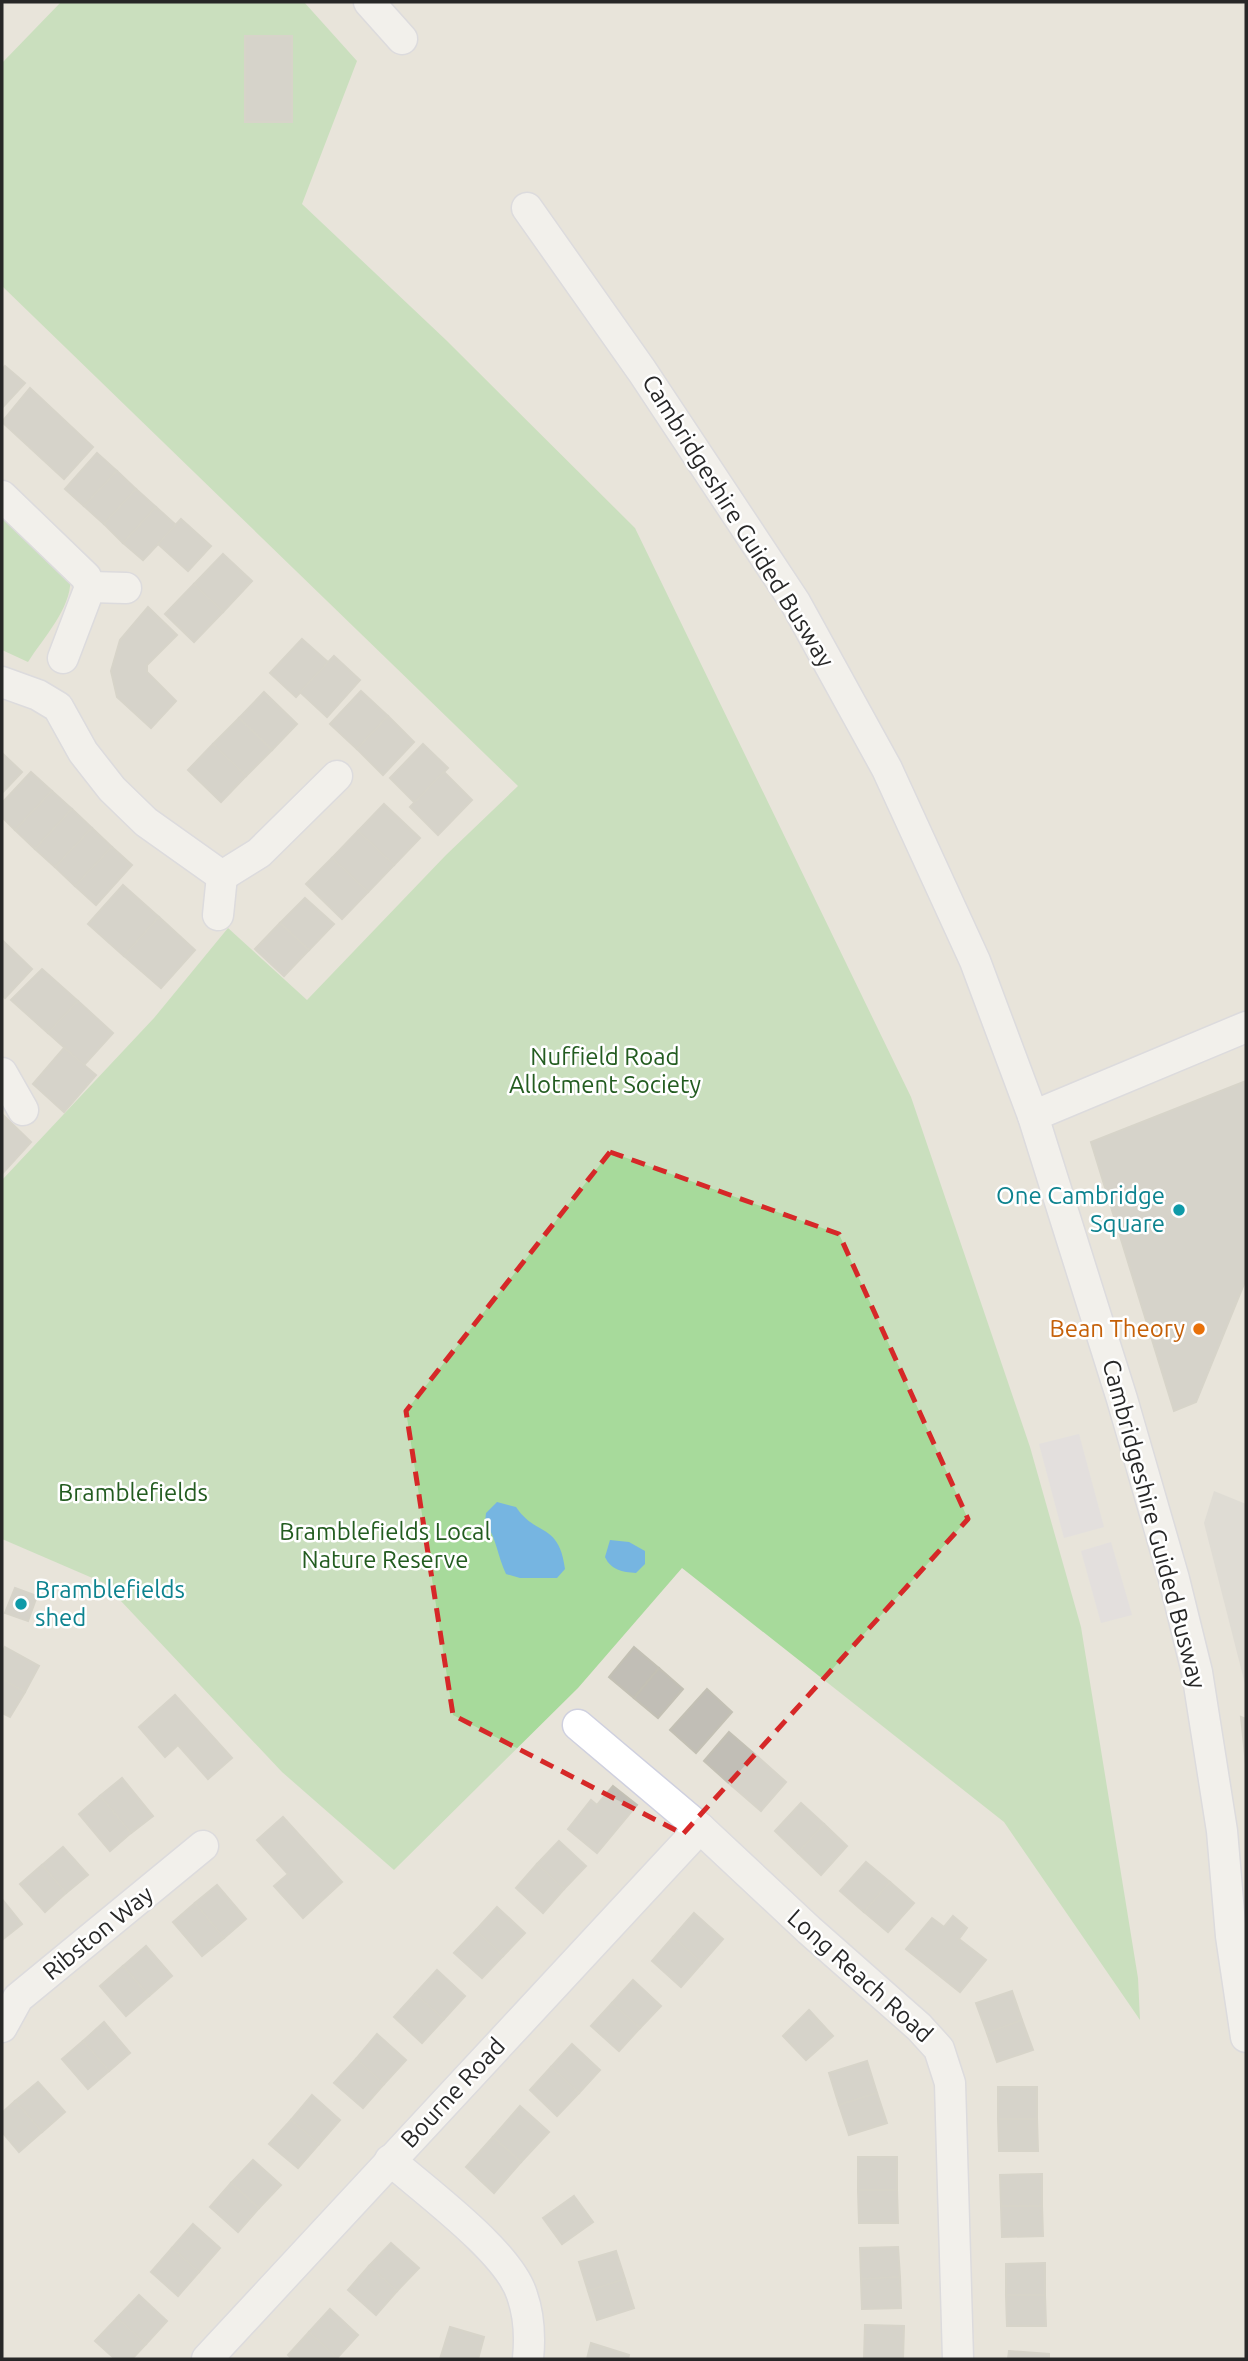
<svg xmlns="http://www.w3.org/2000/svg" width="1248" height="2361" font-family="Ubuntu,sans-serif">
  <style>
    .industrial { fill: #dddae1 }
    .green { fill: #a7da9b }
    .plaza { fill: #d5d3cc }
    .water { fill: #76b5e1 }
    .building { fill: #c1beb6; stroke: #c3c0b4; stroke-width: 2 }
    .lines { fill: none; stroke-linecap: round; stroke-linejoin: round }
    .street-casing { stroke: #cfd0df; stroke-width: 33 }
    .street { stroke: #fff; stroke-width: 30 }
    .marked { fill: none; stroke: #d62828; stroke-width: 5; stroke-dasharray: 14 9; stroke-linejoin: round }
    .culture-dot { fill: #0f9aa8; stroke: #fff; stroke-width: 2.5 }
    .food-dot { fill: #e8710a; stroke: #fff; stroke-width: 2.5 }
    .labels { text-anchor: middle; stroke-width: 5; stroke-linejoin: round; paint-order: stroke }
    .street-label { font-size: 24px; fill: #272727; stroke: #fff }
    .park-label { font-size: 24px; fill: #235c20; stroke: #fff }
    .culture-label { font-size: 24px; fill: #0d838f; stroke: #fff; text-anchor: end }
    .food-label { font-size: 24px; fill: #c56008; stroke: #fff; text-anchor: end }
  </style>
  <rect width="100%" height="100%" fill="#e8e4da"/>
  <g class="industrial">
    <polygon points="1079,1434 1104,1527 1064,1538 1039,1444"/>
    <polygon points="1111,1542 1132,1615 1101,1623 1081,1551"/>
  </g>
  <g class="green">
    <polygon points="61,2 304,2 357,61 302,204 446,340 635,528 911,1097 1030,1447 1081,1627 1138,1978 1140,2020 1004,1822 682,1568 578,1688 394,1870 282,1772 104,1583 2,1539 2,1180 154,1018 228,928 307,1000 446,855 518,786 2,286 2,63"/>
    <path d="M2 507 70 572C75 605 45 635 28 662L2 650Z"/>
  </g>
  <polygon class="plaza" points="1214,1491 1246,1504 1246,1688 1204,1523"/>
  <g class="water">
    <path d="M497 1502 516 1507C536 1537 559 1522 565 1569L557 1578H520L506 1574C497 1555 497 1539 485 1522L486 1513Z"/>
    <path d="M610 1540 629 1542 645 1551V1564L636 1573C622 1572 611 1570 605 1557Z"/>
  </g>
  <g class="building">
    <rect x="245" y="36" width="47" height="86"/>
    <polygon points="5,366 25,383 2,408 2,370"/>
    <polygon points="30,388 93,447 64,479 2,422"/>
    <polygon points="97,453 117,471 84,506 65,489"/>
    <polygon points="117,471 136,489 104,524 84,506"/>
    <polygon points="136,489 156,507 123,543 104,524"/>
    <polygon points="156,507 176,525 143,560 123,543"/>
    <polygon points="181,519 211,546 188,571 158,544"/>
    <polygon points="223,554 252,581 223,612 194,584"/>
    <polygon points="194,584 223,612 194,642 165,614"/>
    <polygon points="148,607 177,635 147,665 147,672 176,701 151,728 117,697 111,671 120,640"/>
    <polygon points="302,639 328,662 296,697 270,673"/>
    <polygon points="334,656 360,680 327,717 300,692"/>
    <polygon points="361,691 388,716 357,749 330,724"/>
    <polygon points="264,692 297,724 272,750 239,718"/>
    <polygon points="388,716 414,742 383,775 357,749"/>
    <polygon points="239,718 272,750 246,776 213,744"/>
    <polygon points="213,744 246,776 221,802 188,770"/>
    <polygon points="423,744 448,768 414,802 390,778"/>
    <polygon points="3,754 22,772 2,793 2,755"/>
    <polygon points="31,772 52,791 15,830 2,817 2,803"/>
    <polygon points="444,772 472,800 438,835 410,807"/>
    <polygon points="52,791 72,809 35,849 15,830"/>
    <polygon points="384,804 420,838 394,865 358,831"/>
    <polygon points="72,809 92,828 55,867 35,849"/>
    <polygon points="92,828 112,847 75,886 55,867"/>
    <polygon points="358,831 394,865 368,892 332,858"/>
    <polygon points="112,847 132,865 96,905 75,886"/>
    <polygon points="332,858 368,892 342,919 306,884"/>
    <polygon points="123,885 159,917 124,956 88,924"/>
    <polygon points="305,898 334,924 309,950 280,923"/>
    <polygon points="159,917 195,950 161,988 124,956"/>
    <polygon points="280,923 309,950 284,976 255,949"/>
    <polygon points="2,940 32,969 5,998 2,995"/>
    <polygon points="42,969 78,1001 48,1033 11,1000"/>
    <polygon points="78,1001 113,1033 84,1065 48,1033"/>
    <polygon points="64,1048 96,1075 64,1112 33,1084"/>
    <polygon points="1246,1081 1246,1279 1196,1402 1174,1411 1091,1142"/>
    <polygon points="2,1114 31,1142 2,1174"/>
    <polygon points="15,1588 37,1596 28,1621 5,1613"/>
    <polygon points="5,1647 39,1666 25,1692 2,1679 2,1653"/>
    <polygon points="634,1647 659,1668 634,1698 609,1677"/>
    <polygon points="659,1668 683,1689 658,1718 634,1698"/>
    <polygon points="2,1679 25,1692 10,1717 2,1713"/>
    <polygon points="707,1689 732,1712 696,1753 670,1730"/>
    <polygon points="175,1695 232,1758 208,1779 178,1745 165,1757 139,1727"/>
    <polygon points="1241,1717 1246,1719 1246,1765"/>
    <polygon points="729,1732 758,1757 732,1786 704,1761"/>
    <polygon points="758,1757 786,1782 761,1811 732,1786"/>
    <polygon points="122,1778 153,1816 131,1833 100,1796"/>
    <polygon points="613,1786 637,1805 597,1853 568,1829 591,1800 597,1805"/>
    <polygon points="100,1796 131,1833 110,1851 79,1814"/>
    <polygon points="801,1803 824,1824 798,1853 775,1831"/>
    <polygon points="283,1817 342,1882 303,1918 274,1886 288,1874 257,1840"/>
    <polygon points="824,1824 847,1846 821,1875 798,1853"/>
    <polygon points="559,1841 586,1866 564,1889 537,1864"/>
    <polygon points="63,1847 88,1875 66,1893 42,1865"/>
    <polygon points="866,1862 890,1882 864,1912 840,1891"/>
    <polygon points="537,1864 564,1889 543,1913 516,1888"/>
    <polygon points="42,1865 66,1893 45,1912 20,1884"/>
    <polygon points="890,1882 914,1903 888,1932 864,1912"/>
    <polygon points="217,1885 246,1919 224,1938 195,1903"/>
    <polygon points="2,1899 22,1924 2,1940"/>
    <polygon points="195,1903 224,1938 202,1956 173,1922"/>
    <polygon points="497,1907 525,1933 503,1956 476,1930"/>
    <polygon points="694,1913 723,1939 702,1963 673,1937"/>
    <polygon points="953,1916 967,1928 959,1939 986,1960 960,1992 906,1949 932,1918 944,1927"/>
    <polygon points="476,1930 503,1956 482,1978 454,1953"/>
    <polygon points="673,1937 702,1963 681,1987 652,1961"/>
    <polygon points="146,1946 172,1976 149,1996 123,1966"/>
    <polygon points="123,1966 149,1996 126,2016 100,1986"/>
    <polygon points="437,1970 465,1996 444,2019 415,1994"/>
    <polygon points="633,1980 661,2006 640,2028 612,2003"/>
    <polygon points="1012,1991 1022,2020 987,2033 976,2003"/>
    <polygon points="415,1994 444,2019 422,2043 394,2017"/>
    <polygon points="612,2003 640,2028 619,2051 591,2026"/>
    <polygon points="809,2010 833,2036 806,2060 783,2036"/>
    <polygon points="1022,2020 1033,2050 997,2062 987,2033"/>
    <polygon points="104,2022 130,2053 109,2071 83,2041"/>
    <polygon points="377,2034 406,2060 384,2084 356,2059"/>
    <polygon points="83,2041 109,2071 88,2089 62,2059"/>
    <polygon points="572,2044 600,2070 579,2093 551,2067"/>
    <polygon points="356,2059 384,2084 363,2108 334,2083"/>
    <polygon points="867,2061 877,2093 839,2105 829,2073"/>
    <polygon points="551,2067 579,2093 557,2116 530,2090"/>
    <polygon points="38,2082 65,2112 42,2132 15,2101"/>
    <rect x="998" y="2087" width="39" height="32"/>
    <polygon points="877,2093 887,2123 849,2135 839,2105"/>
    <polygon points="312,2095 340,2120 319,2144 291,2120"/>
    <polygon points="15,2101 42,2132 19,2152 2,2132 2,2113"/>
    <polygon points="520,2106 549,2132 521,2162 493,2137"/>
    <polygon points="998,2119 1037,2119 1038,2151 999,2151"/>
    <polygon points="291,2120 319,2144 298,2168 269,2144"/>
    <polygon points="493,2137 521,2162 494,2193 466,2167"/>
    <rect x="858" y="2157" width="39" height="33"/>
    <polygon points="253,2160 281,2185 259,2208 231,2183"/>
    <polygon points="1042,2174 1042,2206 1001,2206 1000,2175"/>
    <polygon points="231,2183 259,2208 238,2232 210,2207"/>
    <polygon points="858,2190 897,2190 898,2223 859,2223"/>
    <polygon points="574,2196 593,2222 562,2244 543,2218"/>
    <polygon points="1001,2206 1042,2206 1043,2236 1002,2237"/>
    <polygon points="193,2224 220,2248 199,2272 172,2248"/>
    <polygon points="391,2243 419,2268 397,2291 369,2266"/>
    <polygon points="898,2247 900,2277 861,2279 860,2248"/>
    <polygon points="172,2248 199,2272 178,2296 151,2272"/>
    <polygon points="616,2251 625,2279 588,2291 579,2262"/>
    <polygon points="1045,2263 1045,2295 1006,2295 1006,2264"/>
    <polygon points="369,2266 397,2291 376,2315 348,2290"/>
    <polygon points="900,2277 901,2308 862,2309 861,2279"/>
    <polygon points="625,2279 634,2308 597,2320 588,2291"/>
    <polygon points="139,2295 167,2321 146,2344 117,2318"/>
    <polygon points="1006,2295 1045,2295 1046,2326 1007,2326"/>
    <polygon points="330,2309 358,2335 337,2358 309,2332"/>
    <polygon points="117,2318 146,2344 132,2359 115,2359 95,2341"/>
    <polygon points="865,2325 904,2326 903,2359 864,2359"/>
    <polygon points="450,2327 484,2337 478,2359 440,2359"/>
    <polygon points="309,2332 337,2358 336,2359 292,2359 288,2355"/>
    <polygon points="591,2343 629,2355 628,2359 587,2359"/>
    <polygon points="1009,2351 1049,2354 1049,2359 1008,2359"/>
  </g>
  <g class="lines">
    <defs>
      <g id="street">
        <polyline points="369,2 402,39"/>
        <polyline points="527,208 642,371 795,602 887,769 975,961 1033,1116 1122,1399 1174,1579 1197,1672 1222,1831 1231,1936 1246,2037"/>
        <polyline points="2,496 86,577 90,587 63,658"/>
        <polyline points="90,587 126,588"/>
        <polyline points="2,682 38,695 58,707 83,752 112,789 146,822 222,876 259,853 337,776"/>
        <polyline points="218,915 222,876"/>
        <polyline points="2,1073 23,1110"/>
        <polyline points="1033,1116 1246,1027"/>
        <polyline points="578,1725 700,1828 809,1930 919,2027 939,2049 950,2083 958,2359"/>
        <polyline points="2,2027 18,1998 203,1846"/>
        <path d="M390 2160C425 2191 509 2252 522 2295 529 2315 530 2339 528 2359"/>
        <polyline points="207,2359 700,1828"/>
      </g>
    </defs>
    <use href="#street" class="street-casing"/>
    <use href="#street" class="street"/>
  </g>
  <path d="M0 0H1248V2361H0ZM610 1152 839 1234 968 1519 683 1834 453 1715 406 1411Z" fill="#e8e4da" fill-opacity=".55" fill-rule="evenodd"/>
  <path class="marked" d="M610 1152 839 1234 968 1519 683 1834 453 1715 406 1411Z"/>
  <g class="culture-dot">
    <circle cx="1179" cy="1210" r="7"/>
    <circle cx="21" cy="1604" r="7"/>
  </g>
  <circle class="food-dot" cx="1199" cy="1329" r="7"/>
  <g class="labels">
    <g class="street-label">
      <text transform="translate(738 521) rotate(58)" y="8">Cambridgeshire Guided Busway</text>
      <text transform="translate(1154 1524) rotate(75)" y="8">Cambridgeshire Guided Busway</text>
      <text transform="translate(98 1933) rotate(-39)" y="8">Ribston Way</text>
      <text transform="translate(860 1976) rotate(42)" y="8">Long Reach Road</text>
      <text transform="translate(453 2093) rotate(-47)" y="8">Bourne Road</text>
    </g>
    <g class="park-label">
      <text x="605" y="1065">Nuffield Road<tspan x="605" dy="28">Allotment Society</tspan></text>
      <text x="133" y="1501">Bramblefields</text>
      <text x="385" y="1540">Bramblefields Local<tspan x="385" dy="28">Nature Reserve</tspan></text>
    </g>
    <g class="culture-label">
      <text x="1165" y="1204">One Cambridge<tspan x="1165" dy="28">Square</tspan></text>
      <text x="35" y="1598" text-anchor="start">Bramblefields<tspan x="35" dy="28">shed</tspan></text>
    </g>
    <g class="food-label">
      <text x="1185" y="1337">Bean Theory</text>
    </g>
  </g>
  <rect width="1248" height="2361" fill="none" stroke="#272727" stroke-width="7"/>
</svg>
